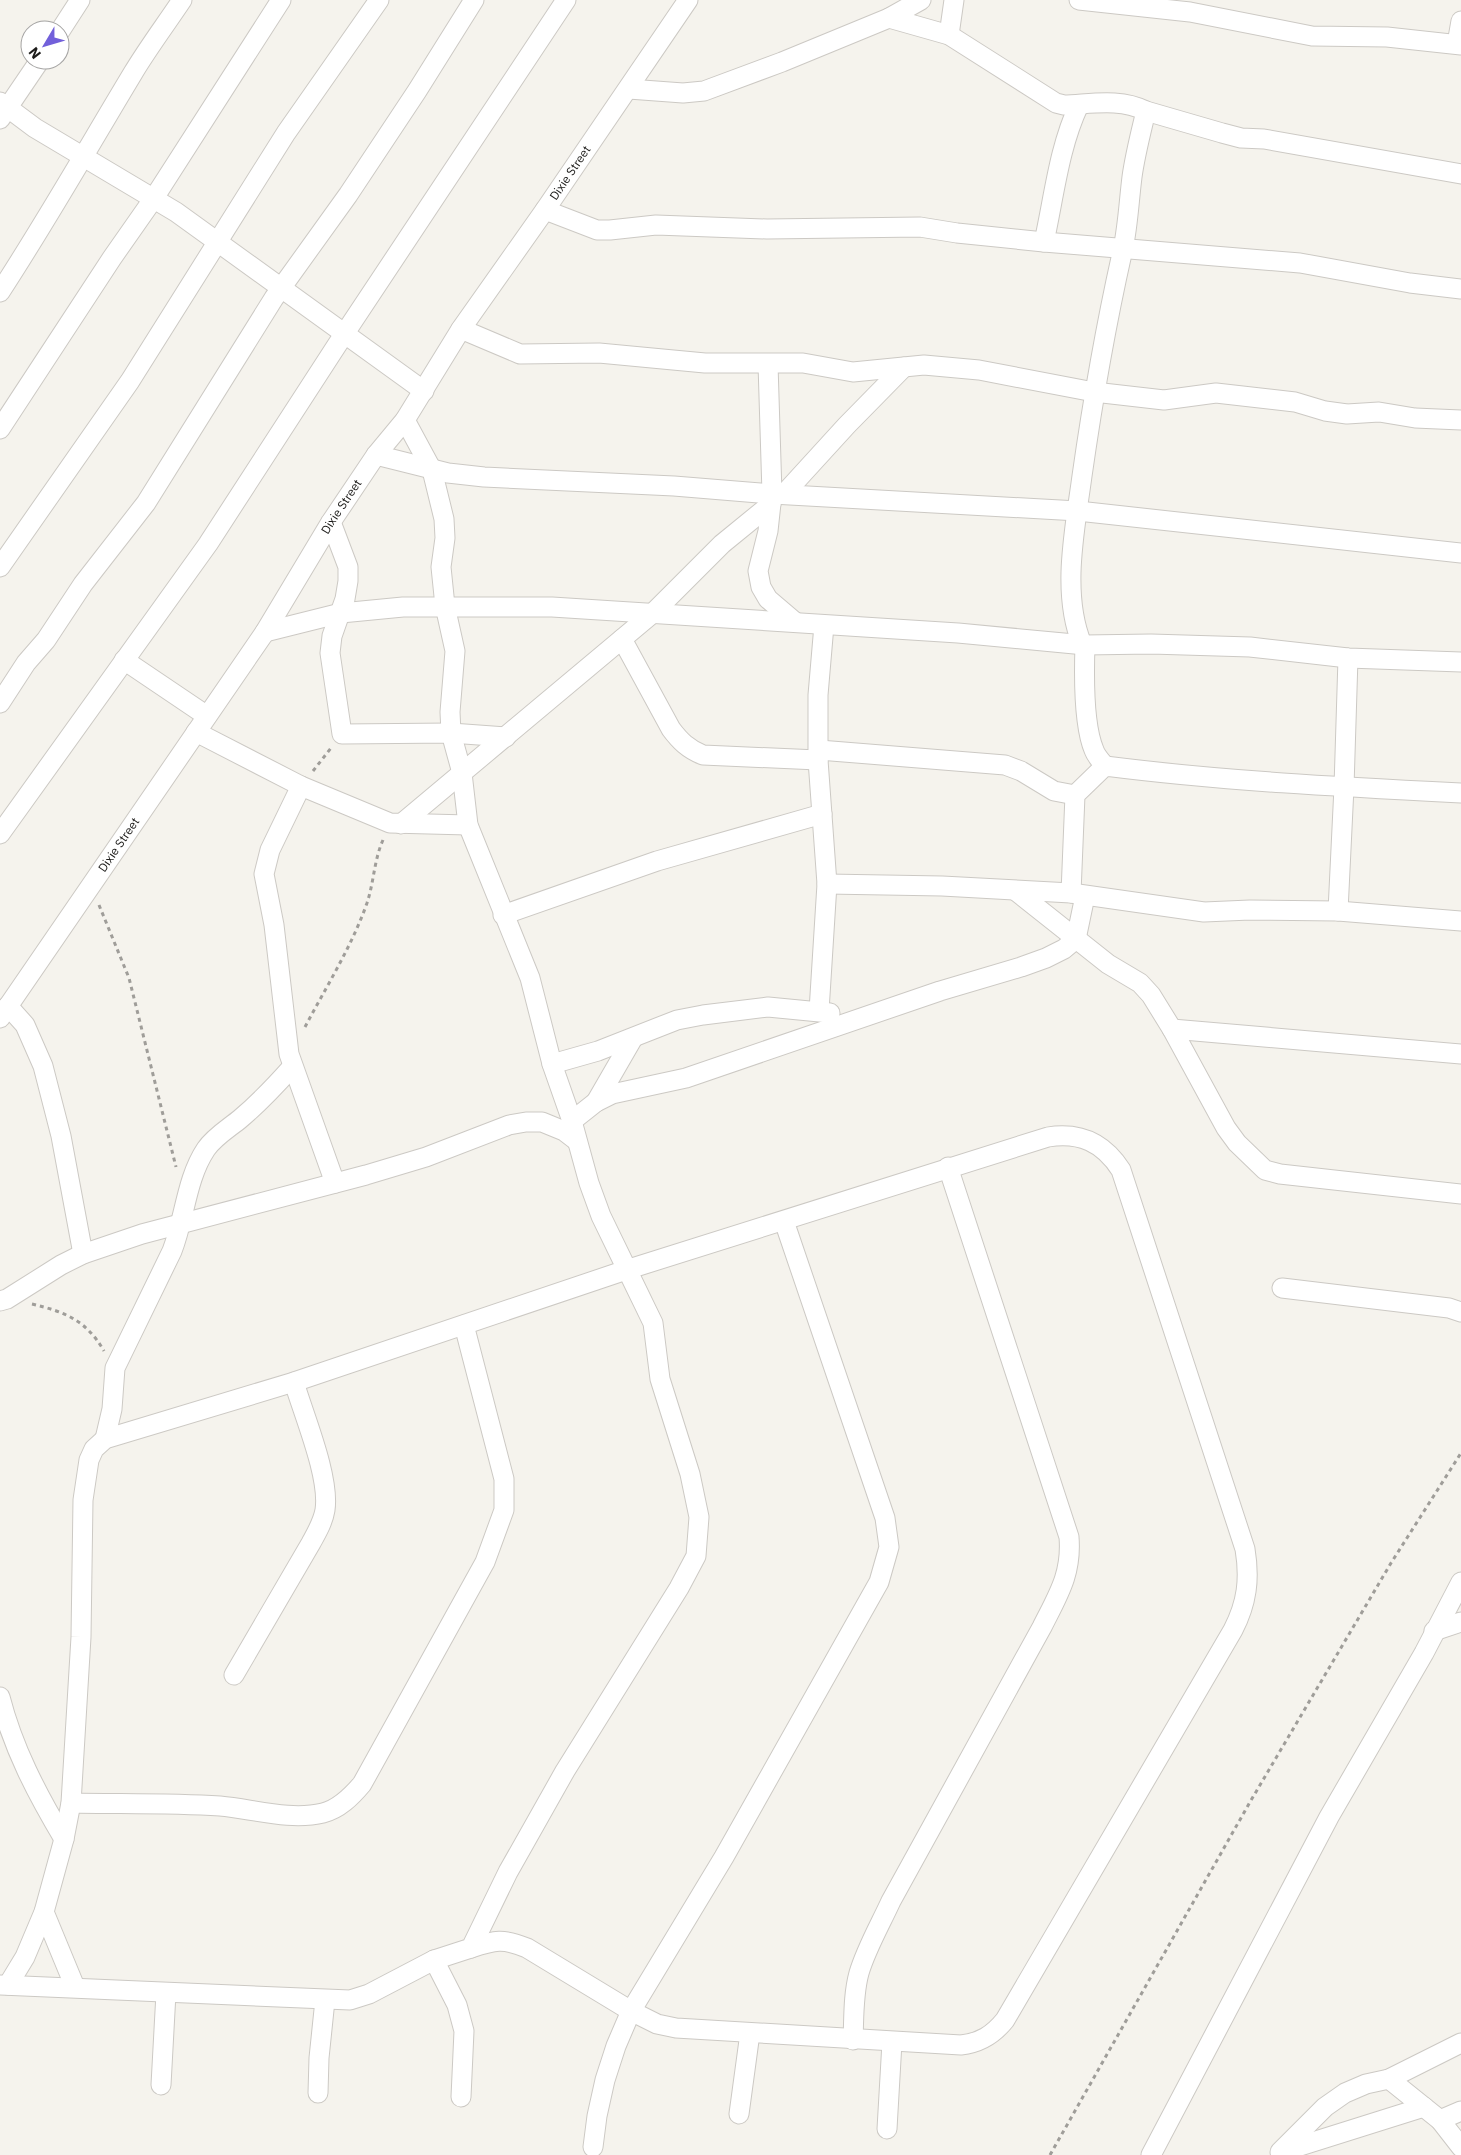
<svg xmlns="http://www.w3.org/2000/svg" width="1461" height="2155" font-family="'IBM Plex Sans',sans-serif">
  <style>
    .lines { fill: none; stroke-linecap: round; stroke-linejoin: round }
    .minor-casing { stroke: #ccc9c4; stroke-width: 21 }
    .path { stroke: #9f9d99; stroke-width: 3; stroke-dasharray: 4 4; stroke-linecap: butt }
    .minor { stroke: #fff; stroke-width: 19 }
    .labels { text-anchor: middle; stroke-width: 5; stroke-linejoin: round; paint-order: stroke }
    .street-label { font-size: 12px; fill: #1d1c1a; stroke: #fff }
  </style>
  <rect width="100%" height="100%" fill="#f5f3ed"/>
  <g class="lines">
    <defs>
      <g id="minor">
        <polyline points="1079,0 1190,12 1312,36 1387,37 1461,45"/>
        <path d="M889 18 949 35 1056 103 1064 105C1092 104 1120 98 1146 111L1222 133 1241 138 1264 139 1461 174"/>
        <polyline points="60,31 80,0"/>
        <polyline points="949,35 954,0"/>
        <polyline points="1457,44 1461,21"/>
        <polyline points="629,89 683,93 704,91 782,62 889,18 921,0"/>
        <polyline points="0,102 35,128 176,212 424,391"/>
        <polyline points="0,119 40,60"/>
        <polyline points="545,210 597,230 610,230 656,225 767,229 920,227 957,233 1044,242 1300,263 1410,283 1461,289"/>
        <path d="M1044 242C1054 197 1059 147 1079 105"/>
        <path d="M0 292C47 220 89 146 133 73 148 48 166 24 182 0"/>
        <polyline points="461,329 520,354 599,353 705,363 803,363 853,372 924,365 979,370 1094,392 1164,400 1216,393 1295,402 1325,411 1347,414 1379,412 1415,418 1461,420"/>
        <polyline points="768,364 772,494 768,531 758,571 761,587 768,599 795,622"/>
        <polyline points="0,429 112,258 154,198 281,0"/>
        <polyline points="376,455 448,473 484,477 674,486 772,494 1078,511 1461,553"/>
        <polyline points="784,494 847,425 904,367"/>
        <polyline points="331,522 348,567 348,581 345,599 332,636 330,653 342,734 451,733 506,737"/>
        <polyline points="0,567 130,381 286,133 379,0"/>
        <polyline points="265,632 341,613 403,607 552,607 958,633 1085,645 1151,644 1250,647 1348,658 1461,662"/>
        <path d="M622 639 671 729C680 741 688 749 703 755L818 760"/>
        <path d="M1082 644C1061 593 1075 529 1082 476 1093 399 1106 324 1123 249 1128 225 1129 201 1132 177 1135 155 1141 132 1146 111"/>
        <path d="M1085 645C1084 674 1083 724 1094 750 1096 756 1101 761 1105 766"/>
        <polyline points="124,660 207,716"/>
        <polyline points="0,703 26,663 46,640 83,584 146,503 274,298 348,195 417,91 474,0"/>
        <polyline points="196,732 301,786 390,823 468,825"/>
        <polyline points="819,750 1005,765 1021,771 1054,791 1075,795"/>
        <polyline points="301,786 270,850 264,874 274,925 289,1054 335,1183"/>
        <polyline points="401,824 653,613 722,544 771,504"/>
        <polyline points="0,834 208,544 337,345 566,0"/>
        <polyline points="827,884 942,886 1071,893 1204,912 1250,910 1338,911 1461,921"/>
        <polyline points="1016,891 1108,964 1140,983 1151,995 1172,1029 1226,1128 1237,1143 1265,1170 1280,1174 1461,1194"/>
        <path d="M1071 893 1075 795 1105 766C1223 781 1342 787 1461 793"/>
        <polyline points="1338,911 1344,787 1348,658"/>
        <polyline points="503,915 657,861 822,814"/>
        <polyline points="8,1006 25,1025 43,1066 61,1136 83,1254"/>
        <polyline points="819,1011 827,884 818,760 818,695 824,625"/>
        <path id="s1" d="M0 1018 265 632 331 522 376 455 405 420 461 329 545 210 688 0"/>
        <polyline points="1172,1029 1461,1054"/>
        <polyline points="552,1064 598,1051 677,1020 703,1015 768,1007 830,1013"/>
        <polyline points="596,1102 633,1038"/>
        <polyline points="572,1121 596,1102 612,1094 686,1078 940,991 1021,967 1046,958 1064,949 1076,939 1085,896"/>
        <polyline points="1282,1288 1449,1308 1461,1312"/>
        <polyline points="0,1301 7,1299 61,1265 83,1254 142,1234 366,1175 426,1157 509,1125 526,1122 542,1122 564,1131 577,1141"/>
        <path d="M105 1439 112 1409 115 1368 172 1251C185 1218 186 1179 206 1149 214 1137 229 1128 240 1119 259 1103 276 1085 292 1067"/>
        <polyline points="1434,1631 1461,1622"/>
        <path d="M234 1675 311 1543C317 1532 323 1522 325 1510 330 1477 304 1416 294 1382"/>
        <path d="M0 1697C13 1748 37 1794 64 1839"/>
        <path d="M71 1803C120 1804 170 1803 220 1806 253 1809 290 1821 323 1813 339 1809 351 1797 362 1784L485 1562 504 1510V1479L464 1325"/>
        <polyline points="44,1912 75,1987"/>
        <polyline points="434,1960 457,2005 464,2031 461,2097"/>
        <polyline points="0,1985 350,2000 369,1994 434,1960 471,1948 508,1872 565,1771 679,1588 696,1556 699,1517 690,1474 660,1379 653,1323 601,1216 589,1183 572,1121 552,1064 530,978 468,825 462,773 451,733 450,712 455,651 445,606 441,567 445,538 444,519 432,470 405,420"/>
        <path d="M8 1985 25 1957 44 1912 64 1839 71 1803 81 1637 83 1500 89 1460 94 1449 105 1439 294 1382 629 1269 1048 1137C1080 1132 1103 1142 1121 1170L1245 1549C1250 1579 1247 1603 1233 1630L1005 2020C993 2035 980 2043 961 2045L676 2028 657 2024 631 2011 527 1948C503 1938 495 1940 471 1948"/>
        <path d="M853 2040C854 2018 853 1995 859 1973 866 1949 880 1925 891 1901L1042 1627C1058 1595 1072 1574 1069 1537L948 1167"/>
        <polyline points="1389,2079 1440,2120 1461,2147"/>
        <polyline points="161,2085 166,1993"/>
        <polyline points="318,2093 319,2058 325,2000"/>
        <polyline points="739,2114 750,2033"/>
        <polyline points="1440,2120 1461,2111"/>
        <polyline points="887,2129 892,2042"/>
        <polyline points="593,2147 597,2116 605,2080 616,2046 631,2011 724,1857 879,1582 889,1547 885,1518 784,1221"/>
        <polyline points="1284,2151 1424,2107"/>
        <polyline points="1280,2152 1325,2107 1345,2093 1366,2084 1389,2079 1461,2043"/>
        <polyline points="1151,2155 1329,1817 1424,1653 1461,1582"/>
      </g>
    </defs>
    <use href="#minor" class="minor-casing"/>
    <g class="path">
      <polyline points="313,771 331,748"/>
      <polyline points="99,905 129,978 176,1167"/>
      <path d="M305 1027C326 987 352 946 367 903 374 882 374 860 383 840"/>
      <path d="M32 1304C65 1312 86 1320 104 1351"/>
      <polyline points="1050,2155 1250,1802 1391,1563 1461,1453"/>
    </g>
    <use href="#minor" class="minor"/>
  </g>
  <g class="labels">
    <g class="street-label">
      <text dy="4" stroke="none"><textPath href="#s1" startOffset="1020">Dixie Street</textPath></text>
      <text dy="4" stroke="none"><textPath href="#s1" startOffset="615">Dixie Street</textPath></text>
      <text dy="4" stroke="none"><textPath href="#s1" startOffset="210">Dixie Street</textPath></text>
    </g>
  </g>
  <g transform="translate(45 45) rotate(232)"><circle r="24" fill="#ffffff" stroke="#a5a4a3"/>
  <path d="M0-4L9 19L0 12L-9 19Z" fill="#7260da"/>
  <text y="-8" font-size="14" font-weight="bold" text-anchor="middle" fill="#1d1c1a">N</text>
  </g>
</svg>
